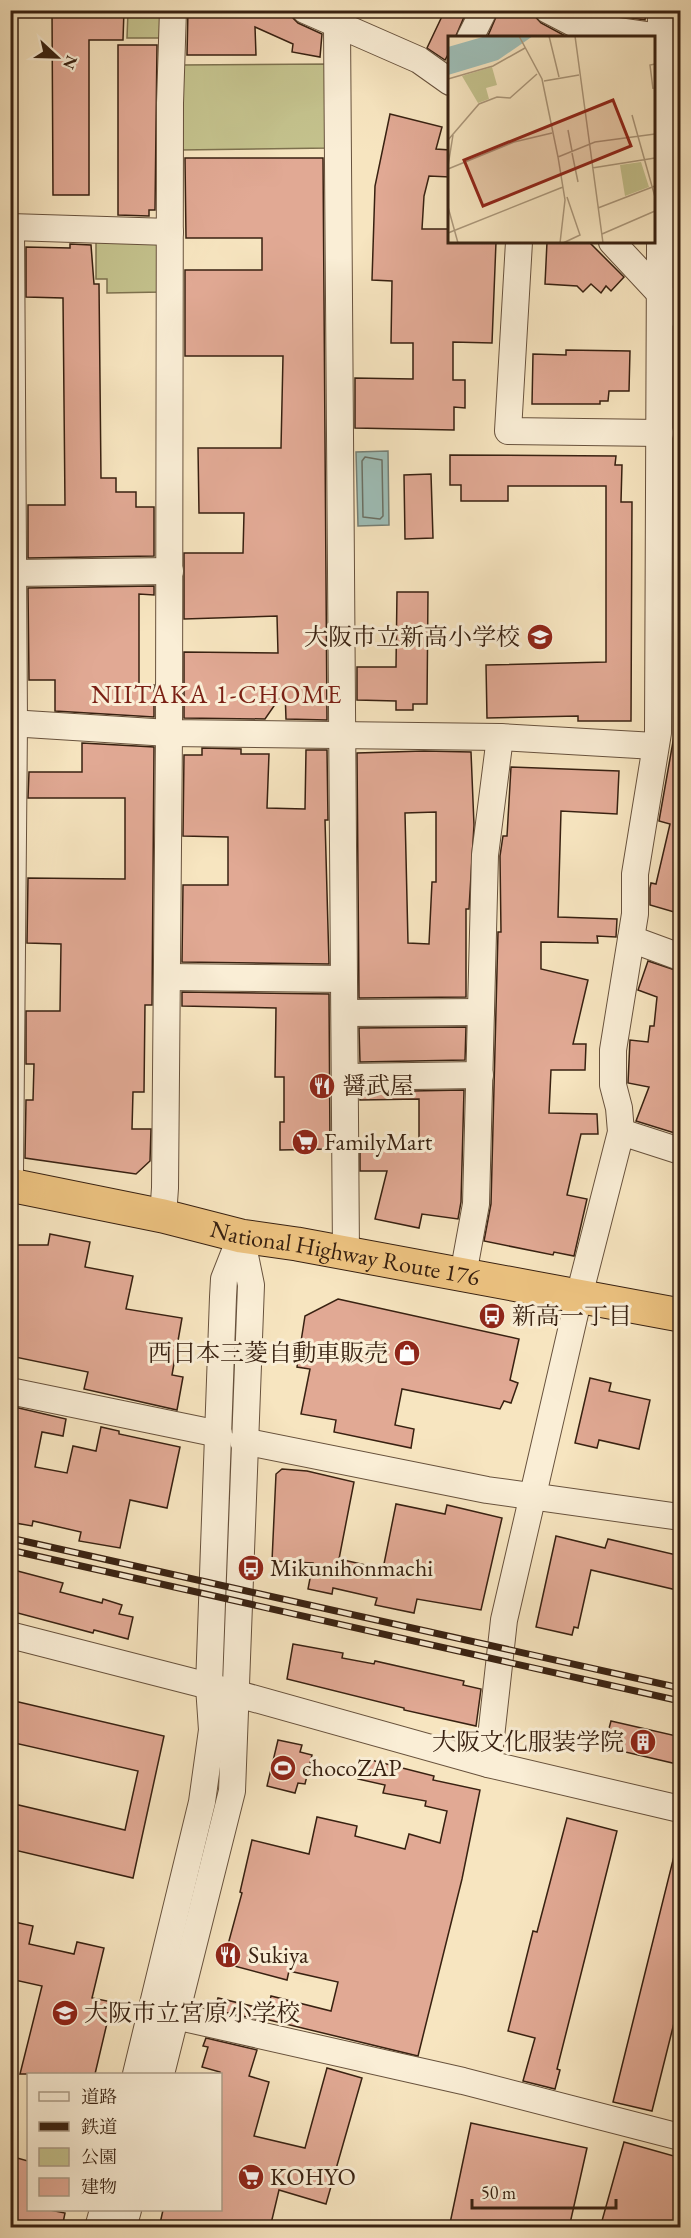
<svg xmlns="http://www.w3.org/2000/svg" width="691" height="2238" font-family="'EB Garamond','Noto Serif JP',serif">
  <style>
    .green { fill: #c4c28d; stroke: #7e724f; stroke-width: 1.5 }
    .water { fill: #9ebeb7; stroke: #757f75; stroke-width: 1.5 }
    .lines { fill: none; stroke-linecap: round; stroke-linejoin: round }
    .shore { stroke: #6b7064; stroke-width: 1.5 }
    .building { fill: #e1a994; stroke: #382111; stroke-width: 1.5; fill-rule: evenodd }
    .minor-casing { stroke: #68523d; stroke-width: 28 }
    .highway-casing { stroke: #382111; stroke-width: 35 }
    .minor { stroke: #faeed6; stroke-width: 26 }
    .highway { stroke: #ecc280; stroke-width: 33 }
    .rail-casing { stroke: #382111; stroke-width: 7 }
    .rail { stroke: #faeed6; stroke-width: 4.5; stroke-dasharray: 14; stroke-linecap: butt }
    .labels { text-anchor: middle; stroke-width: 6; stroke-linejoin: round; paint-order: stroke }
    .poi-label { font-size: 24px; fill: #382111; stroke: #faeed6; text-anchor: start }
    .street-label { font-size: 24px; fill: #382111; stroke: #faeed6 }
    .neighbourhood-label { font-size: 26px; letter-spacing: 1.5px; fill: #7a1f14; stroke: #faeed6 }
    .inset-road { fill: none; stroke: #ab977a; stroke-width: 1.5 }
    .view { fill: #8f2418; fill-opacity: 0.15; stroke: #8f2418; stroke-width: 3 }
    .inset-edge { fill: none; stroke: #382111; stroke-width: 3 }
  </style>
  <rect width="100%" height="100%" fill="#f7e5c0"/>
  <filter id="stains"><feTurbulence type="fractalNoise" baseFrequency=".00333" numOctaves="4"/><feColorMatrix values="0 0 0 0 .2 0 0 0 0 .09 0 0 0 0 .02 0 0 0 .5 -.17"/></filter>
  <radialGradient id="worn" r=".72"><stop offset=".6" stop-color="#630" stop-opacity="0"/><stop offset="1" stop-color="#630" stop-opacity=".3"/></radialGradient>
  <g class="green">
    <polygon points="128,11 161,11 161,38 127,38"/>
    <polygon points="330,64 330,148 180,150 180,65"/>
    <polygon points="96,240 155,240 163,246 163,292 107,293 107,279 96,279"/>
    <polygon points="233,1289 236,1292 228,1579 227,1608 222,1613"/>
  </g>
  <polygon class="water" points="388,451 389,525 358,526 356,452"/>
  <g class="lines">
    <polygon class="shore" points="365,457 382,460 383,516 380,519 363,517 362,461"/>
  </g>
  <g class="building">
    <polygon points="52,10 124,10 123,40 89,40 89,195 53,195"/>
    <polygon points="188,10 290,10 293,18 298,23 322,34 320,57 292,52 293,44 255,27 256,55 187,55"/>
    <polygon points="445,10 467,10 455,38 450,38 450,51 445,60 427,48"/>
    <polygon points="499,10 529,10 541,23 569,38 487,38"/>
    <polygon points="582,11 646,10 646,13 645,20"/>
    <polygon points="118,45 157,45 155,210 149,210 149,216 118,215"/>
    <polygon points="390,114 442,127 436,149 450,150 450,177 429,176 424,196 422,229 450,229 450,242 496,242 492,343 453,342 453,380 465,380 465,408 454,407 454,430 355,428 355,378 413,379 413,343 391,343 392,281 372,280 375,186"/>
    <polygon points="185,158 323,158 327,720 286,719 285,690 265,719 184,718 184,652 278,653 277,616 184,619 184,553 243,553 244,513 199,513 198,448 281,448 283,356 185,356 185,270 262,270 262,238 186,238"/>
    <polygon points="547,242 589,242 624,277 611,291 606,286 601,293 591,284 583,292 577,286 545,284"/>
    <polygon points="70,244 91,245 94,284 99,284 101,478 116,478 116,492 136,492 136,507 154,507 154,556 28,558 28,505 65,505 63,298 26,297 26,247 70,248"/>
    <polygon points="566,350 630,351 629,391 609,391 608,401 600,401 600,404 532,404 533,354 566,355"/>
    <polygon points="450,455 616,456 615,465 622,465 621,502 632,502 631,721 578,721 578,716 487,718 486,665 606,662 606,486 508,486 508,501 461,501 461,485 450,485"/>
    <polygon points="431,474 433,538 405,539 404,475"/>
    <polygon points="154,586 154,595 139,594 139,685 154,685 154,717 55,711 55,680 29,680 28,588"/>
    <polygon points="397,592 428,592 427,704 413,704 413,710 396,710 396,701 357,700 357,667 396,667"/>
    <polygon points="674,736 681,736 681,794 678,793 674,807 681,808 681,914 650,905 650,888 651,883 656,884 670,824 659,821"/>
    <polygon points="82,743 154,747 152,1005 145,1005 144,1092 133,1092 132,1129 151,1129 150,1161 136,1174 25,1158 26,1100 33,1100 34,1064 26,1064 26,1011 60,1011 61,944 27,943 28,878 125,879 125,798 28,798 29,772 82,772"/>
    <polygon points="202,748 241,749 241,754 269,754 267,808 305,809 306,750 327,750 328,820 325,820 329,964 182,962 183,885 228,885 228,837 183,836 184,755 202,755"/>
    <path d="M424 751 471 752 474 825 469 909H466V997L359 998 357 753ZM436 812V882H432L429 944 408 943 405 813Z"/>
    <polygon points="511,767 619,771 617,814 561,811 558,917 617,919 616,937 597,936 598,943 541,942 541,969 588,980 573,1044 586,1044 585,1070 551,1070 549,1113 597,1114 598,1134 581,1134 567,1195 587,1199 574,1256 554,1252 553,1255 484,1241 491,1204 498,932 501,932 500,856 503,836 507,836"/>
    <polygon points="648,961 681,972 681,1135 636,1121 649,1087 628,1083 630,1040 648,1042 650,1026 654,1026 657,997 638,990"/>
    <polygon points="182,992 329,994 330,1149 280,1150 280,1122 284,1122 284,1077 275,1077 276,1008 182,1006"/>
    <polygon points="466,1027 465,1060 360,1062 359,1028"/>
    <polygon points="464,1090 461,1202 458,1219 422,1214 419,1228 375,1219 387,1171 360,1171 360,1142 419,1142 419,1099 360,1100 360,1092"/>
    <polygon points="50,1234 90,1242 85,1267 133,1276 126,1309 182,1318 172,1375 183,1377 177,1410 84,1389 88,1372 10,1356 10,1245 48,1245"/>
    <polygon points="338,1299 519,1339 510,1380 518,1383 511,1403 504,1401 500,1409 402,1389 395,1425 414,1429 411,1448 334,1432 336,1420 301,1414 310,1369 297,1367 305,1316"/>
    <polygon points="590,1378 611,1383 609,1391 650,1400 639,1449 599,1440 597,1448 575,1443"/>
    <polygon points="10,1406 66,1419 63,1436 42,1432 35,1467 67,1473 73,1446 96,1451 101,1427 119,1431 119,1434 180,1447 167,1508 130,1500 120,1548 79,1541 81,1532 33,1521 32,1526 10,1522"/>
    <polygon points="282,1469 307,1471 354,1482 339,1559 383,1569 396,1504 445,1514 447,1505 502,1518 481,1610 417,1599 414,1613 375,1605 377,1598 333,1588 332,1594 308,1589 313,1563 272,1561 276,1474"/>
    <polygon points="556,1536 605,1548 608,1539 681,1556 681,1591 591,1570 578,1628 574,1627 572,1635 536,1627"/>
    <polygon points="10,1569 63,1583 60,1592 102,1603 103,1599 122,1605 119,1614 133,1617 128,1639 94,1630 93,1633 10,1611"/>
    <polygon points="293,1644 343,1653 342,1658 374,1664 375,1661 464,1681 463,1685 481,1689 476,1726 404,1710 404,1708 287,1679"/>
    <polygon points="10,1700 164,1736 133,1878 10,1849 10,1803 125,1830 138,1771 10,1742"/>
    <polygon points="611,1721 681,1737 681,1765 604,1747"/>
    <polygon points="278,1740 302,1745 300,1752 312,1755 305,1784 298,1783 295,1793 267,1786"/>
    <polygon points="363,1758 434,1776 433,1780 480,1790 462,1879 418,2056 265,2019 266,2016 265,2021 215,2010 218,1998 268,2010 271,1996 331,2011 338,1982 289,1971 287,1980 223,1963 242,1893 240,1892 252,1840 309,1854 317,1817 357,1826 355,1836 405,1849 409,1834 440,1843 447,1811 425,1806 426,1801 383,1793 385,1785 358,1779"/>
    <polygon points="567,1818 617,1831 557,2069 560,2070 555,2089 523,2081 535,2038 508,2031 533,1931 537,1932"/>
    <polygon points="675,1852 681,1853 681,1995 652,2111 613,2102"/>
    <polygon points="10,1921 33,1926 29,1944 74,1954 77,1942 104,1948 92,1998 112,2002 95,2074 20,2074 42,1986 10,1979"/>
    <polygon points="206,2038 257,2050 249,2076 269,2082 254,2136 305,2148 327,2068 362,2078 326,2204 279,2190 270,2228 159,2228 163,2210 220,2210 220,2072 202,2067 208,2047 203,2046"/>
    <polygon points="471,2123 587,2148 569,2228 449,2228"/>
    <polygon points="624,2142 681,2158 681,2228 600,2228"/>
    <polygon points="10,2156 28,2161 28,2210 50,2210 65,2213 62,2228 10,2228"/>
  </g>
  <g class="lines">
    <defs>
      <g id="minor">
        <polyline points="305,10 419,60 450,82"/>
        <polyline points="548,10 577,25 661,37"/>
        <polyline points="337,26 346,1254"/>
        <polyline points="470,38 484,10"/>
        <polyline points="10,227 170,232"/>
        <polyline points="519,242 508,431 660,433"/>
        <polyline points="612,242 680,315"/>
        <polyline points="13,573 170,571"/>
        <polyline points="10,723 169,733 500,737 655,746"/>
        <polyline points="631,939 680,957"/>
        <polyline points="167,977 344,979"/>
        <polyline points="345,1013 481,1012"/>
        <polyline points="345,1077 480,1075"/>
        <polyline points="621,1132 680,1151"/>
        <polyline points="10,1172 14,723 11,227"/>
        <polyline points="163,1216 165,1188 169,733 170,103 173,10"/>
        <polyline points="463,1275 476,1204 485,855 500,737"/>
        <polyline points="10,1391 219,1434"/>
        <polyline points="243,1441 487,1490 680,1517"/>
        <polyline points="10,1635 209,1686 488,1764 680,1809"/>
        <polyline points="488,1764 504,1620 579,1296 621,1132 619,1108 613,1085 613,1050 635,914 635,874 658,733 661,10"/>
        <polyline points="175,2016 463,2081 680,2137"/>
        <polyline points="136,2074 202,1802 212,1730 209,1686 223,1297 224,1279 241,1236"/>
        <polyline points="161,2074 232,1791 251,1285 241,1236"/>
        <polyline points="98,2228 103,2210"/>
        <polyline points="123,2228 128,2210"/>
      </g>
      <g id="highway">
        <path id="s1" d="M10 1185 163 1216 241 1236 297 1244 680 1315"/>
      </g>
    </defs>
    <use href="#minor" class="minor-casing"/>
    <use href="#highway" class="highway-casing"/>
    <use href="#minor" class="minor"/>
    <use href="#highway" class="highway"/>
    <defs>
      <g id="rail">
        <polyline points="10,1538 680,1688"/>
        <polyline points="10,1550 680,1701"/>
      </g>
    </defs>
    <use href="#rail" class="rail-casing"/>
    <use href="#rail" class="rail"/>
  </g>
  <defs>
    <symbol id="school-disc" viewBox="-11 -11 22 22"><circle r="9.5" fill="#8f2418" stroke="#faeed6"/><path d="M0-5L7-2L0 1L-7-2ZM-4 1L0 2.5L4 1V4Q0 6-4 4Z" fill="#fff"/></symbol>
    <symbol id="restaurant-disc" viewBox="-11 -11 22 22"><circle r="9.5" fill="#8f2418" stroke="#faeed6"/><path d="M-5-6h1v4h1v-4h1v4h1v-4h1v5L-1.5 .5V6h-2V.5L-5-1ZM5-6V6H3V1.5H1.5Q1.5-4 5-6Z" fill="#fff"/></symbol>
    <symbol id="supermarket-disc" viewBox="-11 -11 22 22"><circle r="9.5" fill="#8f2418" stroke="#faeed6"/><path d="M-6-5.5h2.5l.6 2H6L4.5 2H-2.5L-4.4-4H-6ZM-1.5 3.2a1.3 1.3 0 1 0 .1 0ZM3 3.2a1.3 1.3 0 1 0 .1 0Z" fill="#fff"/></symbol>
    <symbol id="bus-disc" viewBox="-11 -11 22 22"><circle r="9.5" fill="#8f2418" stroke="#faeed6"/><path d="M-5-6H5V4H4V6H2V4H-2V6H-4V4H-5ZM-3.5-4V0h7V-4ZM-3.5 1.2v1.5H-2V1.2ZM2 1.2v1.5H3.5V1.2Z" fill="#fff"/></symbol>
    <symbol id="shop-disc" viewBox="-11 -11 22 22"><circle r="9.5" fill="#8f2418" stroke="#faeed6"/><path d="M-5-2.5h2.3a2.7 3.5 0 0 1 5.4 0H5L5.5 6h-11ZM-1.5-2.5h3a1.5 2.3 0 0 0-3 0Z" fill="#fff"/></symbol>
    <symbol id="building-disc" viewBox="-11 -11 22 22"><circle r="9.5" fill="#8f2418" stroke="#faeed6"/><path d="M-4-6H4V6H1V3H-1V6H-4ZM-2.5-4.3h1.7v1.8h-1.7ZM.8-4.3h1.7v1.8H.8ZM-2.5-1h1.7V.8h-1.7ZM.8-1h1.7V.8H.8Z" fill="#fff"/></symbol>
    <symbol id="stadium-disc" viewBox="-11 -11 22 22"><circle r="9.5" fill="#8f2418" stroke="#faeed6"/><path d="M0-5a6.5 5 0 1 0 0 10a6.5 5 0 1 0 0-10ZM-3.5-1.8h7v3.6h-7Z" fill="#fff"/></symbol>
  </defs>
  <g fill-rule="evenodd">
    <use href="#school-disc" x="525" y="622" width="30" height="30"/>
    <use href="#restaurant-disc" x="307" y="1071" width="30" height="30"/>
    <use href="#supermarket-disc" x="290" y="1127" width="30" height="30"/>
    <use href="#bus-disc" x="477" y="1301" width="30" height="30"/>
    <use href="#shop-disc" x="392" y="1338" width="30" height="30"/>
    <use href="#bus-disc" x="236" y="1553" width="30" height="30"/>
    <use href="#building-disc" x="628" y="1727" width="30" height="30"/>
    <use href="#stadium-disc" x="268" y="1753" width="30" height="30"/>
    <use href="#restaurant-disc" x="213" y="1940" width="30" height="30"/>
    <use href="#school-disc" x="50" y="1998" width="30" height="30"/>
    <use href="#supermarket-disc" x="236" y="2162" width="30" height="30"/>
  </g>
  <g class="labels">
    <g class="poi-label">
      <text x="520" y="645" text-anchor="end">大阪市立新高小学校</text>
      <text x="342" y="1094">醤武屋</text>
      <text x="324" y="1150">FamilyMart</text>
      <text x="512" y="1324">新高一丁目</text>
      <text x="388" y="1361" text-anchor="end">西日本三菱自動車販売</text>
      <text x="270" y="1576">Mikunihonmachi</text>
      <text x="624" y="1750" text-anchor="end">大阪文化服装学院</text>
      <text x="302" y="1776">chocoZAP</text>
      <text x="248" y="1963">Sukiya</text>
      <text x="84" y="2021">大阪市立宮原小学校</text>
      <text x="270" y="2185">KOHYO</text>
    </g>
    <g class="street-label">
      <text dy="8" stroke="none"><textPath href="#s1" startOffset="342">National Highway Route 176</textPath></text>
    </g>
    <g class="neighbourhood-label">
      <text x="217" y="703">NIITAKA 1-CHOME</text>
    </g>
  </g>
  <g transform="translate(448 36)">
    <rect width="207" height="207" fill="#f7e5c0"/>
    <path d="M44 31 49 49 38 52 41 63 30 67 14 40ZM193 126 201 151 177 160 172 129Z" fill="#c4c28d"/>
    <path d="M38 0H85L50 24 0 39V11Z" fill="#9ebeb7"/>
    <path class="inset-road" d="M71 0 94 43 110 121 117 164 112 207M101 0 111 41M127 0 155 207M0 43 45 30 77 12M96 45 131 39M205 53 202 29 207 28M184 79 207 161M120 94 124 115M0 104 31 68 49 61 62 62 89 38M124 117 130 146M110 121 147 106 207 98M0 130 5 99M144 132 207 122M0 133 66 106 104 97M0 171 10 207M150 172 207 150M0 197 115 151M154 198 207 175M115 207 132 199 119 161"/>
    <path class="view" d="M165 64 183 110 35 170 16 124Z"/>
    <rect width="207" height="207" class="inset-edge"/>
  </g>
  <rect width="691" height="2238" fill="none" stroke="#f7e5c0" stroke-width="36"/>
  <rect x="12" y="12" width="667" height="2214" fill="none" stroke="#382111" stroke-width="3"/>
  <rect x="18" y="18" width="655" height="2202" fill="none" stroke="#382111" stroke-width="1.5"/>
  <rect x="27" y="2073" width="195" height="138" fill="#faeed6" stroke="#ac9c87" stroke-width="1.5"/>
  <rect x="39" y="2092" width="30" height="9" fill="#faeed6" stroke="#ac9c87" stroke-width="1.5"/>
  <text x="81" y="2103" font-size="18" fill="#382111">道路</text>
  <rect x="39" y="2122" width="30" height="9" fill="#382111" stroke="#ac9c87" stroke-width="1.5"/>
  <text x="81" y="2133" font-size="18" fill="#382111">鉄道</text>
  <rect x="39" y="2148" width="30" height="18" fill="#c4c28d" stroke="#ac9c87" stroke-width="1.5"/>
  <text x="81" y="2163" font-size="18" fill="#382111">公園</text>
  <rect x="39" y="2178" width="30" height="18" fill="#e1a994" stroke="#ac9c87" stroke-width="1.5"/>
  <text x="81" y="2193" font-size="18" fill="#382111">建物</text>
  <g transform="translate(57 57) rotate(112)" stroke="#faeed6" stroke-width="4.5" paint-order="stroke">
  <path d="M0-4.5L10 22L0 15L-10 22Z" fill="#382111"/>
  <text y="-9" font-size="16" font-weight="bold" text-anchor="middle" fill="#382111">N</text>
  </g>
  <path d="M472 2199v9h144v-9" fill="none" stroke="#382111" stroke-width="3"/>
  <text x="481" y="2199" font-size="18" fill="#382111" stroke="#faeed6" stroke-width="4.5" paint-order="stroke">50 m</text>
  <rect width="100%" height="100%" filter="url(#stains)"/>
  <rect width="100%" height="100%" fill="url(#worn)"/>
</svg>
